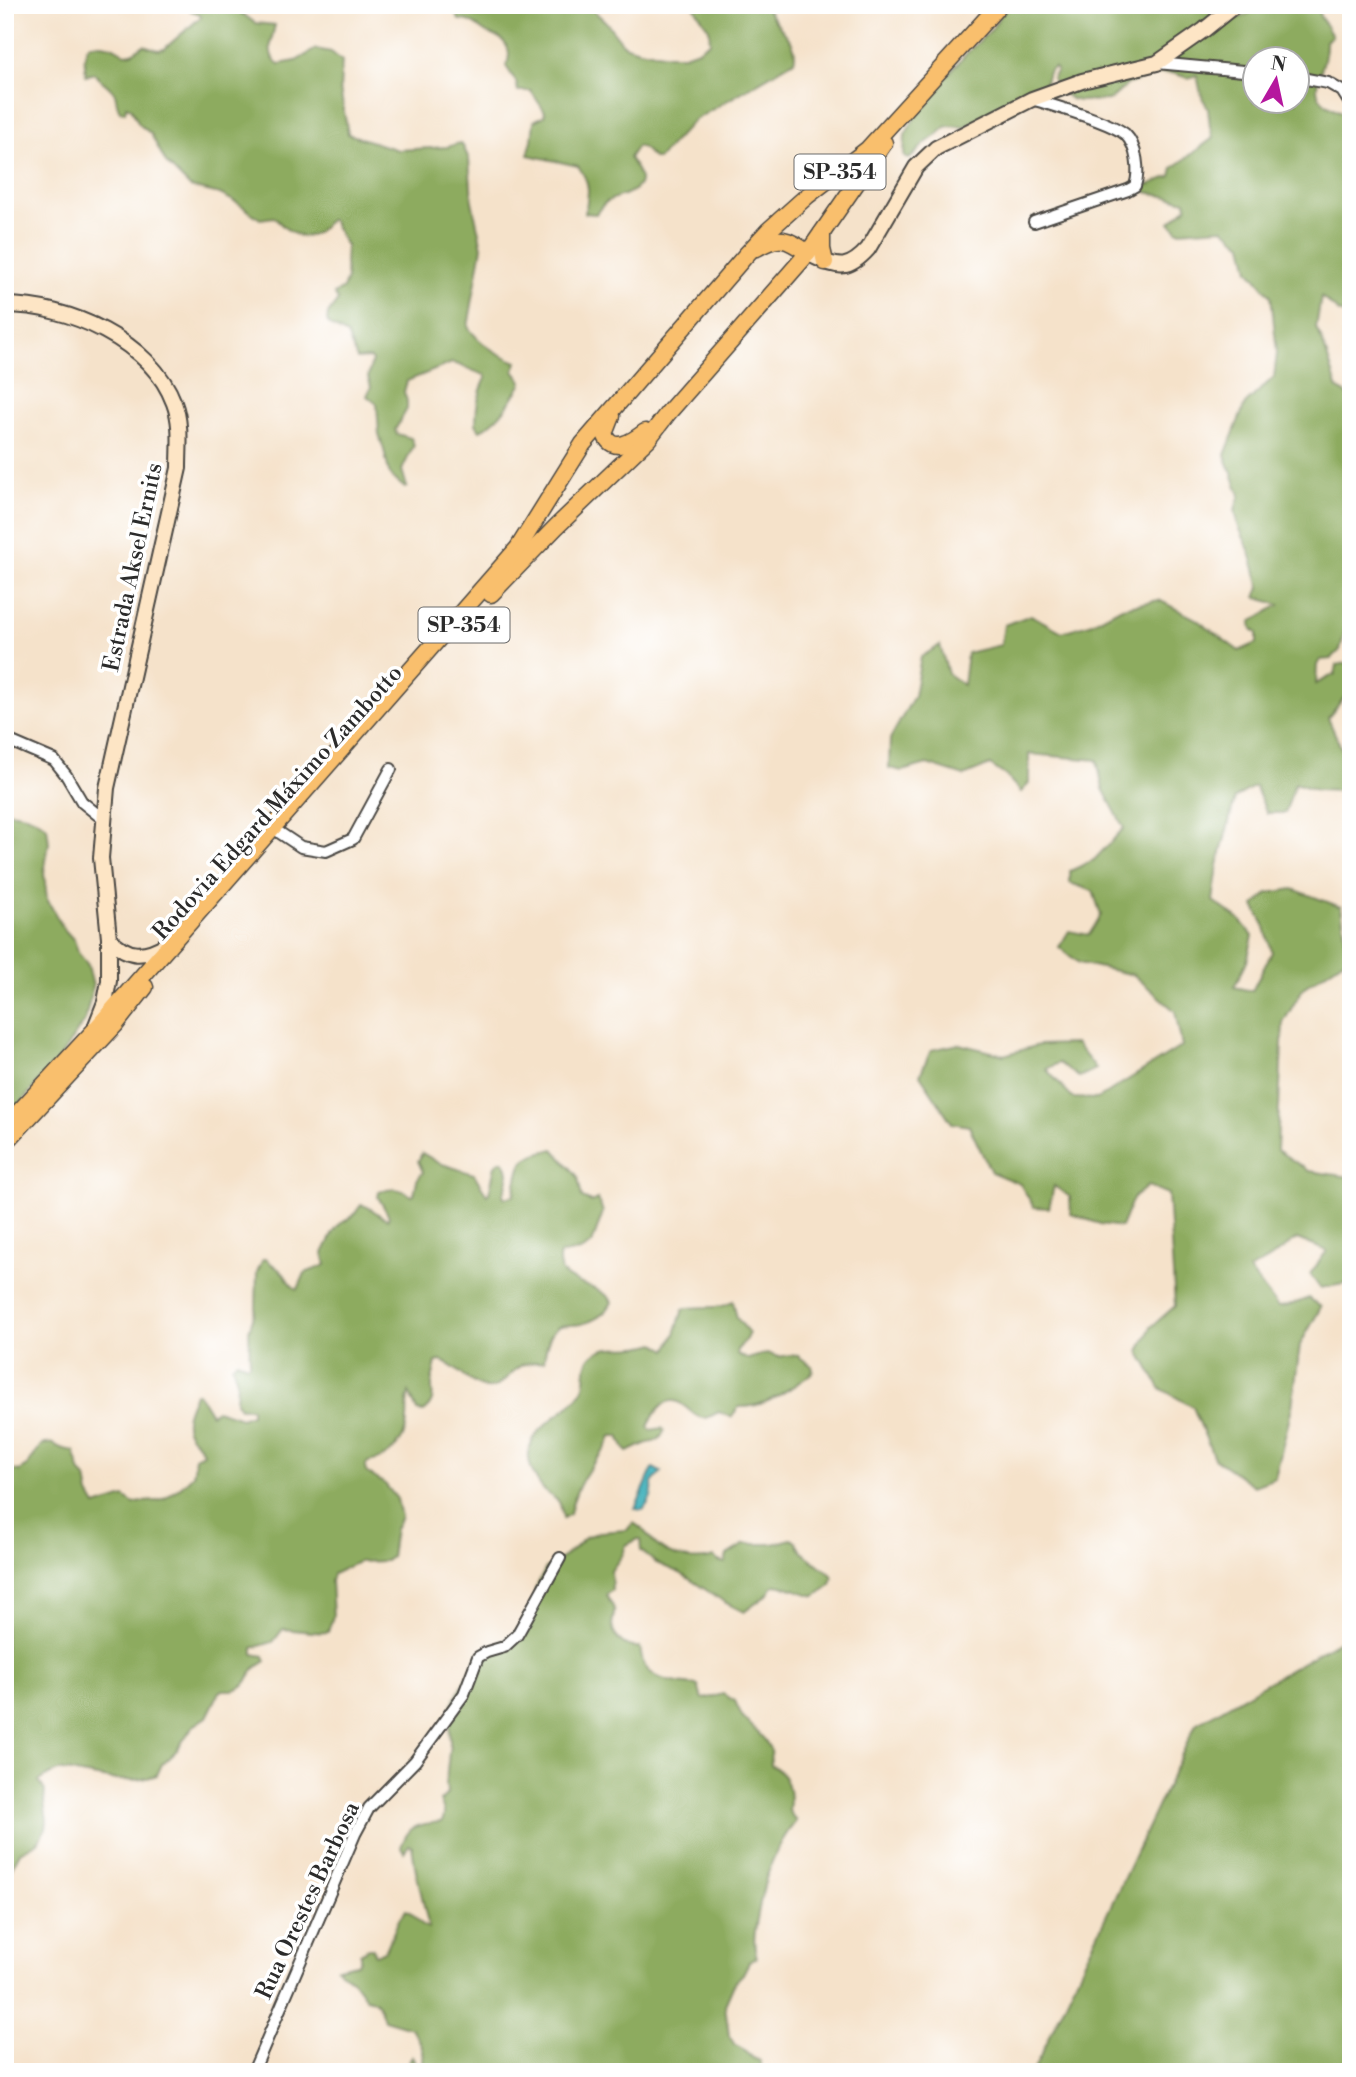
<svg xmlns="http://www.w3.org/2000/svg" width="1356" height="2077" font-family="'Libre Bodoni',serif">
  <style>
    .forest { fill: #8dab5e; stroke: #5c6b44; stroke-width: 2; fill-rule: evenodd }
    .water { fill: #41b1bb; stroke: #366e73; stroke-width: 2 }
    .lines { fill: none; stroke-linecap: round; stroke-linejoin: round }
    .street-casing { stroke: #494643; stroke-width: 14 }
    .secondary-casing { stroke: #494643; stroke-width: 18 }
    .primary-casing { stroke: #494643; stroke-width: 19 }
    .street { stroke: #fff; stroke-width: 10 }
    .secondary { stroke: #fde5c5; stroke-width: 14 }
    .primary { stroke: #f9bf6d; stroke-width: 16 }
    .labels { text-anchor: middle; stroke-width: 7; stroke-linejoin: round; paint-order: stroke }
    .shield { fill: #fff; stroke: #6b6b6b; stroke-width: 2 }
    .shield-label { font-size: 21px; font-weight: bold; fill: #2b2b2b }
    .street-label { font-size: 23px; fill: #2b2b2b; stroke: #fff }
  </style>
  <rect width="100%" height="100%" fill="#fff"/>
  <filter id="ink" filterUnits="userSpaceOnUse"><feTurbulence type="fractalNoise" baseFrequency=".0143" numOctaves="2"/><feDisplacementMap in="SourceGraphic" scale="14" xChannelSelector="R" yChannelSelector="G"/><feConvolveMatrix kernelMatrix="1 2 1 2 8 2 1 2 1" color-interpolation-filters="sRGB"/></filter>
  <filter id="wash" filterUnits="userSpaceOnUse"><feTurbulence type="fractalNoise" baseFrequency=".00686" numOctaves="4" result="noise"/><feDisplacementMap in="SourceGraphic" scale="28" xChannelSelector="R" yChannelSelector="G"/><feGaussianBlur stdDeviation="1.57" result="paint"/><feColorMatrix in="noise" values="0 0 0 0 0 0 0 0 0 0 0 0 0 0 0 0 0 1.4 0 .05"/><feComposite in="paint" operator="in"/></filter>
  <g filter="url(#wash)">
    <rect width="100%" height="100%" fill="#f5e2ca"/>
    <g class="forest">
      <path d="M187 5H231L255 23 275 25C272 39 265 56 279 64L296 61 316 49 331 52 342 61 340 89 348 134 398 150 447 147 459 143 463 146 469 159 472 201 482 247 468 327C481 345 497 354 517 362L514 371 522 381 521 385C509 403 500 421 480 430L476 424C476 407 478 394 486 378L485 375C474 372 463 365 452 363L407 381 404 392 407 401V409L395 430 397 434 411 438 414 445 402 470 407 487 405 488 393 478 389 472 384 450 379 435 377 404 367 396 371 387 368 377 372 360 369 358 357 359 347 335 331 326 327 321 328 314 338 300 334 294 343 288 347 279 345 263 346 246 332 220H329C310 246 293 238 274 217L260 219 238 203 220 194 190 187 166 163 151 134 139 124 131 108 126 106 125 112 120 111C116 105 117 100 115 94 111 86 99 80 94 73L86 76C85 65 82 52 90 44H102L112 46 126 54 132 53 144 45 158 50 164 49 201 17 200 14 191 11Z"/>
      <path d="M451 5H587L605 21 624 45 639 50 669 55H684L698 50 710 42 709 29 693 5H766C770 24 801 39 794 61L693 121 658 159H654L643 148 637 146 629 158C633 164 640 172 640 179 641 193 617 196 608 201 602 204 600 209 596 214L585 213C589 192 591 184 578 166L528 155 532 140 534 121 544 116 545 112 531 91H518L516 82 506 66C511 56 510 47 501 39 497 36 490 35 485 32 476 26 471 19 459 20Z"/>
      <path d="M1007 5H1212L1214 13 1223 22 1244 16 1263 5H1317L1320 16 1332 36 1326 41C1328 78 1293 95 1349 115L1351 119V317L1339 312 1321 297 1316 328 1322 340 1338 389 1351 396V630L1345 631 1340 650 1331 659 1320 660 1317 665 1316 684 1335 674 1337 665 1351 662V689L1328 718 1345 757 1343 791 1316 790 1295 783 1285 813H1267L1255 786 1235 798 1218 865 1213 901 1240 920 1253 936 1247 961 1234 987 1252 991 1272 952 1264 925 1254 906 1268 893 1293 889 1341 907 1348 957 1303 988 1283 1023 1277 1150 1309 1171 1351 1177V1283L1320 1288 1310 1274 1327 1251 1297 1239 1269 1259 1249 1270 1278 1307 1288 1306 1309 1298 1321 1307 1300 1345 1292 1407 1275 1478 1254 1486 1214 1458 1193 1407 1160 1388 1139 1351 1151 1327 1175 1306 1168 1194 1148 1186 1133 1198 1121 1227 1100 1224 1071 1214 1070 1197 1054 1186 1049 1208 1034 1207 1020 1184 991 1172 969 1126 952 1123 920 1075 931 1050 959 1044 1004 1055 1039 1045 1076 1044 1096 1069 1079 1077 1059 1063 1046 1069 1073 1098 1097 1099 1182 1046 1175 1011 1134 975 1079 963 1059 947 1069 931 1089 935 1101 915 1093 891 1070 883V871L1094 860 1124 828 1103 789 1097 760 1029 754V783L1021 792 1006 776 990 765 964 776 927 764 902 771 889 768 890 739 914 696 921 657 940 645 948 674 963 685 967 653 1001 645 1004 625 1031 615 1062 632 1092 623 1122 607 1159 600 1196 619 1239 651 1257 643V633L1252 629 1251 622 1279 605 1256 597 1260 587 1250 552 1238 525 1235 509 1240 495 1225 455 1245 404 1274 377 1277 353 1271 296 1249 270 1243 244 1223 228 1178 231 1170 222 1187 207 1186 201 1146 192 1143 187 1171 176 1173 168 1213 138 1210 127 1208 109 1201 94 1197 75 1188 78 1172 73 1157 74 1128 84 1110 100 1079 101 1071 99 1059 90 1052 78 1057 70 1054 67 1048 72 1043 90 965 127 947 126C940 133 935 137 927 142 920 147 916 154 909 159L904 157 905 135 923 103 966 54 991 30ZM1254 60H1296V102H1254Z"/>
      <path d="M5 812C23 813 34 816 47 827L49 843 44 873 47 899 63 928 74 940 79 954 88 965 93 986 85 1020 61 1056 5 1121Z"/>
      <path d="M554 1149 578 1177 582 1198 592 1202 598 1199 603 1212 592 1244 580 1251 560 1254C551 1288 602 1281 612 1302 606 1314 594 1321 581 1324 567 1327 557 1320 549 1339 546 1346 545 1354 544 1361 537 1362 529 1362 522 1365 508 1372 500 1394 482 1387 465 1381 458 1367 441 1361L436 1362C435 1368 433 1374 432 1380 431 1396 437 1399 424 1412L417 1411 409 1392C406 1401 408 1410 407 1420 406 1442 389 1459 368 1462L365 1467 366 1472 385 1484 397 1499 401 1517 395 1529 391 1557 386 1561 358 1562 333 1574 331 1581 333 1616 328 1632C316 1634 297 1630 283 1629L273 1642 253 1648V1654L264 1656 266 1661 254 1669 247 1682 241 1687 235 1690H223L219 1693 207 1717 192 1727 177 1750 162 1764 157 1775C133 1784 112 1780 86 1775 78 1774 68 1770 59 1771 52 1772 46 1777 39 1781L45 1791 44 1803 47 1820 46 1828 38 1842 20 1852 5 1880V1468L19 1471 28 1465 41 1445C57 1441 53 1446 64 1449 67 1450 71 1450 74 1451L81 1473 86 1478 89 1494 96 1506 124 1497 134 1504C142 1501 148 1502 157 1501 166 1500 188 1482 193 1474 195 1469 194 1462 195 1457L203 1453C200 1444 194 1442 189 1434 181 1421 190 1406 195 1394L198 1393 211 1414 217 1410 241 1418 251 1414V1408H240L236 1402 237 1380 232 1366 237 1361 247 1365 250 1363 249 1330 256 1309 257 1272 263 1259H266C271 1264 276 1267 281 1271 289 1278 288 1286 298 1289L305 1273 326 1265 323 1253 333 1233 340 1224 353 1216 361 1205C372 1206 377 1216 388 1219L389 1216 378 1197 379 1192C393 1188 399 1187 412 1196L414 1195 417 1180 423 1172 418 1161 422 1153 439 1163 474 1174 487 1195 489 1193 495 1166 499 1161H503C511 1170 508 1184 503 1195L505 1198 514 1195C521 1159 518 1158 554 1149Z"/>
      <path d="M733 1301 737 1318 749 1333 745 1341 737 1350V1354L748 1359 767 1353 778 1357 790 1355 798 1356 812 1366 813 1370 810 1375C788 1389 767 1408 739 1407L731 1417 719 1412C714 1414 708 1419 703 1418 696 1418 690 1410 684 1406 667 1391 654 1413 648 1427L651 1430 662 1428 664 1431C660 1442 655 1441 645 1444 640 1446 634 1449 628 1452L624 1448 619 1436H611C606 1452 599 1455 590 1468 579 1483 573 1497 570 1514L563 1518C562 1513 561 1506 559 1502 556 1498 549 1496 546 1492 538 1485 530 1469 529 1459 525 1433 561 1415 577 1398 593 1382 577 1364 597 1352 609 1345 622 1349 635 1347 642 1347 649 1345 656 1343L667 1350 675 1334 683 1309C701 1304 718 1312 733 1301Z"/>
      <path d="M633 1523C645 1528 649 1539 659 1547 673 1558 697 1563 714 1557L718 1561 725 1563 727 1555 745 1544H773L791 1539 796 1541 802 1552 832 1575C835 1586 824 1590 815 1596 803 1593 785 1585 774 1585L767 1595 744 1612 726 1603 680 1573 656 1563 641 1551 640 1539H638L626 1545 623 1554 611 1571 612 1590 606 1595C608 1599 613 1605 614 1609 615 1614 612 1621 612 1626 615 1640 627 1649 640 1647 641 1652 642 1660 644 1665 655 1682 680 1684 698 1685L701 1696 704 1699 723 1694 735 1701 742 1716 765 1740 770 1749 771 1765C788 1773 792 1793 789 1811L796 1821C773 1849 764 1879 758 1914 755 1930 752 1942 757 1958L749 1962 743 1974 735 1982 725 2005 729 2036 735 2045 742 2048 753 2058 760 2061 763 2072H410L409 2061 412 2056 417 2066 422 2065C427 2049 419 2041 411 2028L384 2020C381 2010 378 1999 366 1998L352 1979 340 1972 337 1968 357 1964 360 1960V1953L368 1948H373L374 1954 376 1955 386 1950 400 1917 406 1910C416 1914 419 1926 429 1928L415 1866 412 1846 409 1845 404 1852 401 1847C409 1824 418 1824 441 1822 447 1815 443 1808 440 1801L447 1794 446 1781 450 1743 449 1715 452 1705 478 1656 487 1649 512 1637 534 1609 535 1589 546 1568 565 1556 586 1537 600 1532 627 1530Z"/>
      <polygon points="1351,1634 1351,2072 1033,2072 1196,1724"/>
    </g>
    <path class="water" d="M653 1468 661 1472 652 1483C654 1494 650 1502 643 1510L635 1509Z"/>
  </g>
  <g filter="url(#ink)">
    <g class="lines">
      <defs>
        <g id="street">
          <polyline points="1157,63 1254,72"/>
          <polyline points="1296,77 1328,83 1342,91 1351,105"/>
          <path d="M1032 99C1054 106 1109 121 1125 134 1137 146 1140 171 1135 186L1128 190 1034 222"/>
          <polyline points="5,739 54,760 66,775 82,802 103,819"/>
          <polyline points="280,833 301,847 326,851 353,839 391,769"/>
          <polyline points="253,2072 355,1834 369,1808 415,1761 464,1694 478,1657 487,1652 504,1647 517,1635 560,1558"/>
        </g>
        <g id="secondary">
          <polyline points="5,8 6,5"/>
          <path d="M815 257C839 269 849 270 868 249L916 167 936 148 1032 99 1082 81 1157 63 1204 30 1235 5"/>
          <path d="M5 305C68 305 151 341 174 403 182 424 179 446 179 468L107 788 101 858 109 938V981L105 1002 96 1025"/>
          <path d="M109 938C128 958 144 958 167 944"/>
        </g>
        <g id="primary">
          <polyline points="822,233 822,249 825,262"/>
          <path d="M757 248C780 234 787 239 808 253"/>
          <path d="M612 416 605 434C613 455 633 441 645 432"/>
          <polyline points="491,594 556,527 648,439 668,413 808,253 884,143"/>
          <polyline points="5,1127 95,1030 518,548 583,444 746,255 769,230 807,196 868,149 999,5"/>
          <polyline points="5,1143 115,1025 145,987"/>
        </g>
      </defs>
      <use href="#street" class="street-casing"/>
      <use href="#secondary" class="secondary-casing"/>
      <use href="#primary" class="primary-casing"/>
      <use href="#street" class="street"/>
      <use href="#secondary" class="secondary"/>
      <use href="#primary" class="primary"/>
    </g>
  </g>
  <g class="labels">
    <g class="shield">
      <rect x="794.5" y="154.5" width="91" height="35" rx="5"/>
      <rect x="418.5" y="607.5" width="91" height="35" rx="5"/>
    </g>
    <g class="shield-label">
      <text x="840" y="179">SP-354</text>
      <text x="464" y="632">SP-354</text>
    </g>
    <g class="street-label">
      <text transform="translate(132 567) rotate(-78)" y="8">Estrada Aksel Ernits</text>
      <text transform="translate(277 802) rotate(-48)" y="8">Rodovia Edgard Máximo Zambotto</text>
      <text transform="translate(307 1900) rotate(-65)" y="8">Rua Orestes Barbosa</text>
    </g>
  </g>
  <rect width="1356" height="2077" fill="none" stroke="#fff" stroke-width="28"/>
  <g transform="translate(1276 80) rotate(9)"><circle r="33" fill="#ffffff" stroke="#aaaaaa" stroke-width="2"/>
  <path d="M0-5L12 26L0 18L-12 26Z" fill="#b5179e"/>
  <text y="-10" font-size="19" font-weight="bold" text-anchor="middle" fill="#2b2b2b">N</text>
  </g>
</svg>
